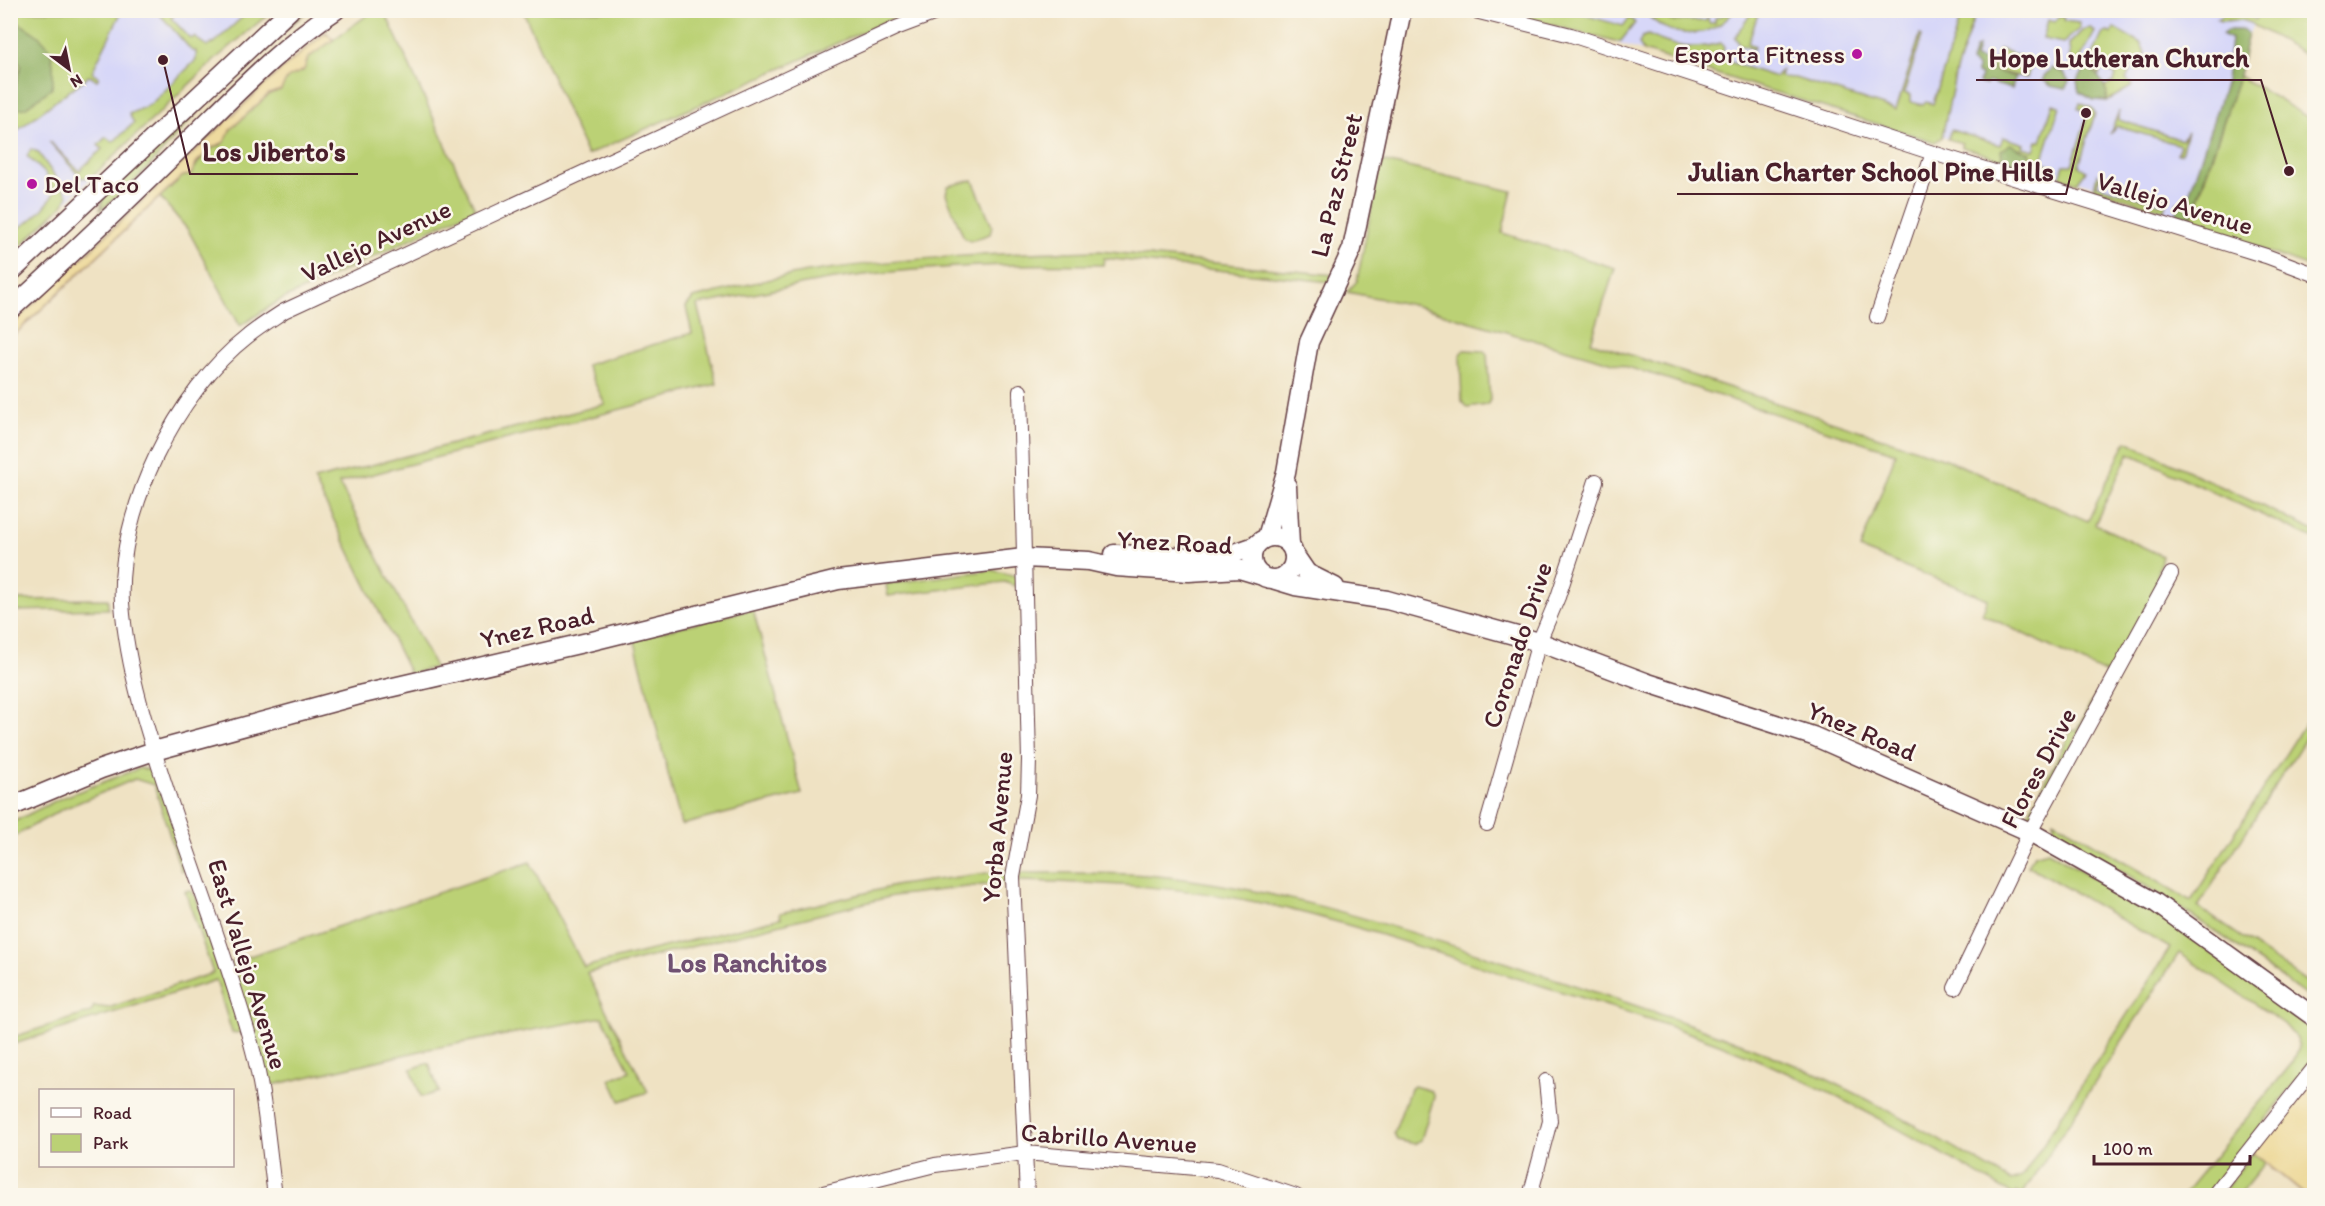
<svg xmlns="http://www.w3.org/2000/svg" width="2325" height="1206" font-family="Itim,sans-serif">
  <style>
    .built { fill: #d7d7f8 }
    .green { fill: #bbd175; stroke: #827850; stroke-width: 1.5 }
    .forest { fill: #94b366; stroke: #6f6948; stroke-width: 1.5 }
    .sand { fill: #eeda9e; stroke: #9c7c64; stroke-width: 1.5 }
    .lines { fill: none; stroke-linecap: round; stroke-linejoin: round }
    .minor-casing { stroke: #633c42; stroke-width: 16 }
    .major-casing { stroke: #633c42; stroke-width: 21 }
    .minor { stroke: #fff; stroke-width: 14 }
    .major { stroke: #fff; stroke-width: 18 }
    .poi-dot { fill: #b5179e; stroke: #fbf7ec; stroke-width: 2 }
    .labels { text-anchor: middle; stroke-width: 5; stroke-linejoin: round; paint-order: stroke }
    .poi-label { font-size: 26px; fill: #4a1f2b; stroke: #fbf7ec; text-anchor: end }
    .street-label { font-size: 26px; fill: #4a1f2b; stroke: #fbf7ec }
    .neighbourhood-label { font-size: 27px; font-weight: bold; fill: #705172; stroke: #fbf7ec }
    .leader { fill: none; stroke: #4a1f2b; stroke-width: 2 }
    .callout-dot { fill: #4a1f2b; stroke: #fbf7ec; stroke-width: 2 }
    .callout-label { font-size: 27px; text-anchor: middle; font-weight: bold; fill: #4a1f2b; stroke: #fbf7ec; stroke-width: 5; stroke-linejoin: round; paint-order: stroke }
  </style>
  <rect width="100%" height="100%" fill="#fbf7ec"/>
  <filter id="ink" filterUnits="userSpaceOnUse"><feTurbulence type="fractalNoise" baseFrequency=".0167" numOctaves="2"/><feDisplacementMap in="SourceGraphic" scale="12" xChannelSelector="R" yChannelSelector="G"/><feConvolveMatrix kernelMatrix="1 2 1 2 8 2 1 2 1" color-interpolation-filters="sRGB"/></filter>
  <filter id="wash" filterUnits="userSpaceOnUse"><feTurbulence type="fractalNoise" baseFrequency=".008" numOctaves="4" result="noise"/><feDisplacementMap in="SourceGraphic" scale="24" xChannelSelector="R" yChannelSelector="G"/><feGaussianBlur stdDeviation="1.35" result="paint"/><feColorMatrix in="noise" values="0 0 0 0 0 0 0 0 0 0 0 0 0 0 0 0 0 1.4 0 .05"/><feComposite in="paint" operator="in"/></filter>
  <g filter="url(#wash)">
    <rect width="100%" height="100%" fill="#efe2c3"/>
    <g class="built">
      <polygon points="110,11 272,11 218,57 11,255 11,120"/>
      <polygon points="1501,11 2259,11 2248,36 2239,76 2191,217 2162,211 2093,186 1962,147 1962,143 1942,136 1935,142 1928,141 1572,29"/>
    </g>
    <g class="green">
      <path d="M384 10 475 209 279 301 240 326 188 230 160 197 183 176 191 175C197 163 206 148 221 145L230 130 269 94 277 91C286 83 285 72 300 72L308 58 373 11Z"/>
      <polygon points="1753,10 1759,11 1748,43 1755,46 1754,49 1740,45 1735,37"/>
      <polygon points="2291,10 2314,19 2314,59 2250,23 2241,20 2220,21 2217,19 2223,15 2223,11 2237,11 2256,20 2259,11"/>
      <polygon points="10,11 122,11 92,72 99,77 97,80 89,76 11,135"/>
      <polygon points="157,11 170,11 174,15 171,18 191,39 194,37 207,46 214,43 249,11 272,11 218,57 92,177 81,178 49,141 79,171 102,149 98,145 106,137 113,142 134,123 129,114 151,104 196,60 196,51 192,51"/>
      <path d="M305 11H308C267 44 226 80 191 119 163 150 135 186 100 210L104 196Z"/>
      <polygon points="523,11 909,11 587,155"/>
      <polygon points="1501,11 1570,11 1623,26 1630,17 1635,23 1621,41 1615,42"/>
      <path d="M1644 11H1650L1654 17 1669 18 1670 21H1705L1708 18 1709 23H1715V18L1734 11C1711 41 1668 41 1644 11Z"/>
      <path d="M1962 11H1976L1956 71 1942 137 1935 142 1643 51 1639 44 1642 37 1648 35C1675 48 1692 50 1721 43L1724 48 1720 59 1776 77 1782 69 1780 77 1795 78 1896 110 1920 35 1922 36 1904 93 1911 95V102L1923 105 1926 102 1933 104Z"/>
      <polygon points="2061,13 2065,21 2079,23 2080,28 2063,43 2043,39 2048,20 2055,22"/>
      <polygon points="2091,28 2095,32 2074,70 2071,71 2069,44 2084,29"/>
      <polygon points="2114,28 2141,43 2145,53 2143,61 2134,61 2126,80 2132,84 2131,87 2107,101 2104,86 2114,82 2116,75 2103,68 2099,75 2088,65 2103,33 2108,31 2111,34"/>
      <polygon points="1999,49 2032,60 2027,78 1992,70"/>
      <polygon points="2239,76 2314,121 2314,269 2190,223"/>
      <polygon points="2080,103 2092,108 2095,113 2079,166 2086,171 2077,183 2060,177 2064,165 2072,165 2088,113 2078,108"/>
      <polygon points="2053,104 2060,106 2042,161 2050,165 2047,174 1962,147 1962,143 1948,139 1951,130 2000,145 2003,137 2024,144 2023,147 2034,150 2037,141 2041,141"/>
      <polygon points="2119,111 2119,120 2182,140 2187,132 2181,154 2177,154 2180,145 2116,126 2110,134"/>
      <path d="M31 149 38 152 68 195 64 204 11 255V230C25 228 50 206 54 191L45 173 27 156Z"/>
      <polygon points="1381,161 1512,191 1502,233 1615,268 1591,342 1943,458 2088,521 2126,441 2314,531 2314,539 2129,453 2095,524 2162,556 2152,600 2034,815 2027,816 2072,730 2076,731 2107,674 1982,614 1988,599 1860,549 1896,453 1658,376 1413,305 1347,292 1357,281"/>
      <polygon points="2097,174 2100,176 2097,185 2161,204 2163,197 2167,197 2164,210 2094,189"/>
      <polygon points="973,180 992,226 990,234 970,241 964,238 946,194 948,186"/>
      <path d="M1100 251 1334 275 1330 282 1104 258 1103 265C1011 263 919 266 828 280 784 287 741 297 697 305L717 384 339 483 435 667 410 674 314 480 605 404 586 365 692 333 686 307 693 298C731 289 770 278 808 272 905 257 1003 253 1100 251Z"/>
      <polygon points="1464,350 1484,351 1487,354 1490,400 1487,405 1467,408 1462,402 1460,355"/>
      <polygon points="992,570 1017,576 1019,584 1014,586 1005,582 888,596 886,584"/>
      <polygon points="108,599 108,609 11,611 11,600"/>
      <polygon points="753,609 802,794 681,825 634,638"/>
      <path d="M2314 710V725L2198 907 2314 987V1002C2232 940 2147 884 2058 834L2054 829V820L2191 901Z"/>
      <polygon points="140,768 154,771 188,869 181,871 154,785 135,779 63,809 11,838 11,823 59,799"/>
      <path d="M2048 851 2167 921 2314 1027V1058L2207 1195H2183L2293 1062 2299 1047 2296 1038 2284 1024 2179 953 2022 1195 2017 1192 2013 1195C1934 1148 1855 1103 1770 1065 1687 1028 1597 1003 1510 976 1428 950 1346 921 1261 903 1181 886 1101 883 1019 881L1020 873C1062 873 1105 872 1146 875 1265 885 1381 922 1494 959 1588 990 1682 1019 1773 1056 1857 1089 1934 1136 2011 1181L2022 1177 2170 948 2027 865 2034 855Z"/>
      <polygon points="530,862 584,967 781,918 780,913 899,885 1008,870 1008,882 893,896 587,973 648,1092 620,1101 610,1079 630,1071 602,1017 429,1049 268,1086 232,962"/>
      <polygon points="190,890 196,898 242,1032 232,1033 216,980 11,1045 10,1038 91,1012 94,1006 108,1008 213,973 185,891"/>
      <polygon points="429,1063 439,1092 421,1097 411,1069"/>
      <polygon points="1414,1086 1431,1091 1434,1097 1421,1140 1415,1144 1397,1140 1394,1133 1410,1089"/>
      <polygon points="2253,1152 2265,1163 2239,1195 2220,1196"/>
    </g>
    <g class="forest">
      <path d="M11 18C45 39 58 44 52 88L25 108 16 109 11 104 21 65 11 50Z"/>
      <polygon points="2228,30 2241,30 2248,33 2239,76 2191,217 2177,215 2177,203 2187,201 2226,81 2231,39 2222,34"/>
      <polygon points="1978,47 1975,58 1994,64 1993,70 2015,77 2012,89 1988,82 1986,85 1979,83 1981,75 1977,73 1977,67 1971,62 1975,49"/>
      <path d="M2088 65C2096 75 2109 85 2107 101L2094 100 2079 92 2077 81Z"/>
      <polygon points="2052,68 2064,73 2069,81 2065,89 2051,86 2043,80 2044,76"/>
      <polygon points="2010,144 2030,153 2030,162 2024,167 2002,158 2001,150"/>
    </g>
    <g class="sand">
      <path d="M326 32 333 40 308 58 304 70C289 79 290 71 281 90L269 94 230 130 225 142 212 148 196 163 191 175 183 176 165 192 11 338V325L275 75Z"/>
      <polygon points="2314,1075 2314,1195 2305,1195 2253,1152"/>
    </g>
  </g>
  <g filter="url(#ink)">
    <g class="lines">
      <defs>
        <g id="minor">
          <polyline points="1471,10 1571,35 1933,153 2266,256 2314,274"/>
          <polyline points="1877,317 1933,153"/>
          <polyline points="1020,391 1029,760 1028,795 1013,877 1027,1196"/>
          <polyline points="1487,824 1539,642 1558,597 1596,481"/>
          <polyline points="1955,988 2030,832 2171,574"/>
          <path d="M275 1196C268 1144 265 1093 251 1043 228 961 197 881 170 800 149 737 127 670 122 603 117 511 176 392 248 336 259 327 272 319 284 311L896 28 944 10"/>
          <polyline points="811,1196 935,1165 1025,1153 1218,1170 1296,1196"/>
          <polyline points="1530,1196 1550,1121 1546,1081"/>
          <polyline points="2213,1196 2314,1068"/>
        </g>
        <g id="major">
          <polyline points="10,273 290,10"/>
          <path d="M10 310C71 255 130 198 189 140 235 95 281 46 336 10"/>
          <polyline points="1287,486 1290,545"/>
          <circle cx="1273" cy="558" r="21"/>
          <polyline points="1267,537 1286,472 1309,342 1352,249 1402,10"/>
          <polyline points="1114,554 1221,558 1255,546"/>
          <polyline points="1294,554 1307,573 1335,587"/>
          <polyline points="1275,580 1295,586 1387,600 1539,642 1648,683 1813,736 2030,832 2156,903 2314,1017"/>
          <polyline points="10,807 101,769 154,751 363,694 592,641 838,580 1024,558 1089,561 1116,567 1189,572 1239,569 1259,575"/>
        </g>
      </defs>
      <use href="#minor" class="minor-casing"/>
      <use href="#major" class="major-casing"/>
      <use href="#minor" class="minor"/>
      <use href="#major" class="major"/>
    </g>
  </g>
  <g class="poi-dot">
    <circle cx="1857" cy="54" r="6"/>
    <circle cx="32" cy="184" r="6"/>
  </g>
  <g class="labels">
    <g class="poi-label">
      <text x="1845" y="63">Esporta Fitness</text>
      <text x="44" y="193" text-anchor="start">Del Taco</text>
    </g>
    <g class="street-label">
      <text transform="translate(1336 185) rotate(-76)" y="9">La Paz Street</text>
      <text transform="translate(2175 203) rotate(17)" y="9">Vallejo Avenue</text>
      <text transform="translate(376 241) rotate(-25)" y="9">Vallejo Avenue</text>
      <text transform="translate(1175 542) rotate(3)" y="9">Ynez Road</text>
      <text transform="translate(537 627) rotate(-13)" y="9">Ynez Road</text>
      <text transform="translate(1517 645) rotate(-72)" y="9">Coronado Drive</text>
      <text transform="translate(1862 731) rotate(23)" y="9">Ynez Road</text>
      <text transform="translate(2038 768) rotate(-62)" y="9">Flores Drive</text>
      <text transform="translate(997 827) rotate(-85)" y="9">Yorba Avenue</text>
      <text transform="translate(248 964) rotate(73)" y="9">East Vallejo Avenue</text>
      <text transform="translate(1109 1138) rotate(4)" y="9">Cabrillo Avenue</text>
    </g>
    <g class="neighbourhood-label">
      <text x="747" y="972">Los Ranchitos</text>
    </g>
  </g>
  <path class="leader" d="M2289 171L2261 80H1976M163 60L190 174H358M2086 113L2066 194H1677"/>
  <g class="callout-dot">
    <circle cx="2289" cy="171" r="6"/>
    <circle cx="163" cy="60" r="6"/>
    <circle cx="2086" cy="113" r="6"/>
  </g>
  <g class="callout-label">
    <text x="2119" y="67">Hope Lutheran Church</text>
    <text x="274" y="161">Los Jiberto's</text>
    <text x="1871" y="181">Julian Charter School Pine Hills</text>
  </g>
  <rect width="2325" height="1206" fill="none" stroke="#fbf7ec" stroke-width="36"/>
  <rect x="39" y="1089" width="195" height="78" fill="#fbf7ec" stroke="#b4a19f" stroke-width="1.5"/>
  <rect x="51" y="1108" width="30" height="9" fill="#ffffff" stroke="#b4a19f" stroke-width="1.5"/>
  <text x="93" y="1119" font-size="18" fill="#4a1f2b">Road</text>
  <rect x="51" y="1134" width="30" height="18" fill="#bbd175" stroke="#b4a19f" stroke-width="1.5"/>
  <text x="93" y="1149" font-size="18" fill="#4a1f2b">Park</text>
  <g transform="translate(69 69) rotate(148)" stroke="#fbf7ec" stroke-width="4.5" paint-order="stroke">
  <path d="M0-4.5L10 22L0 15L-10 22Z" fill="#4a1f2b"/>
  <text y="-9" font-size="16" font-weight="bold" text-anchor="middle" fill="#4a1f2b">N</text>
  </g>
  <path d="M2094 1155v9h156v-9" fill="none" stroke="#4a1f2b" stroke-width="3"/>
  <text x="2103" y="1155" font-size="18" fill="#4a1f2b" stroke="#fbf7ec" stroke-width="4.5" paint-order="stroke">100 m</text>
</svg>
